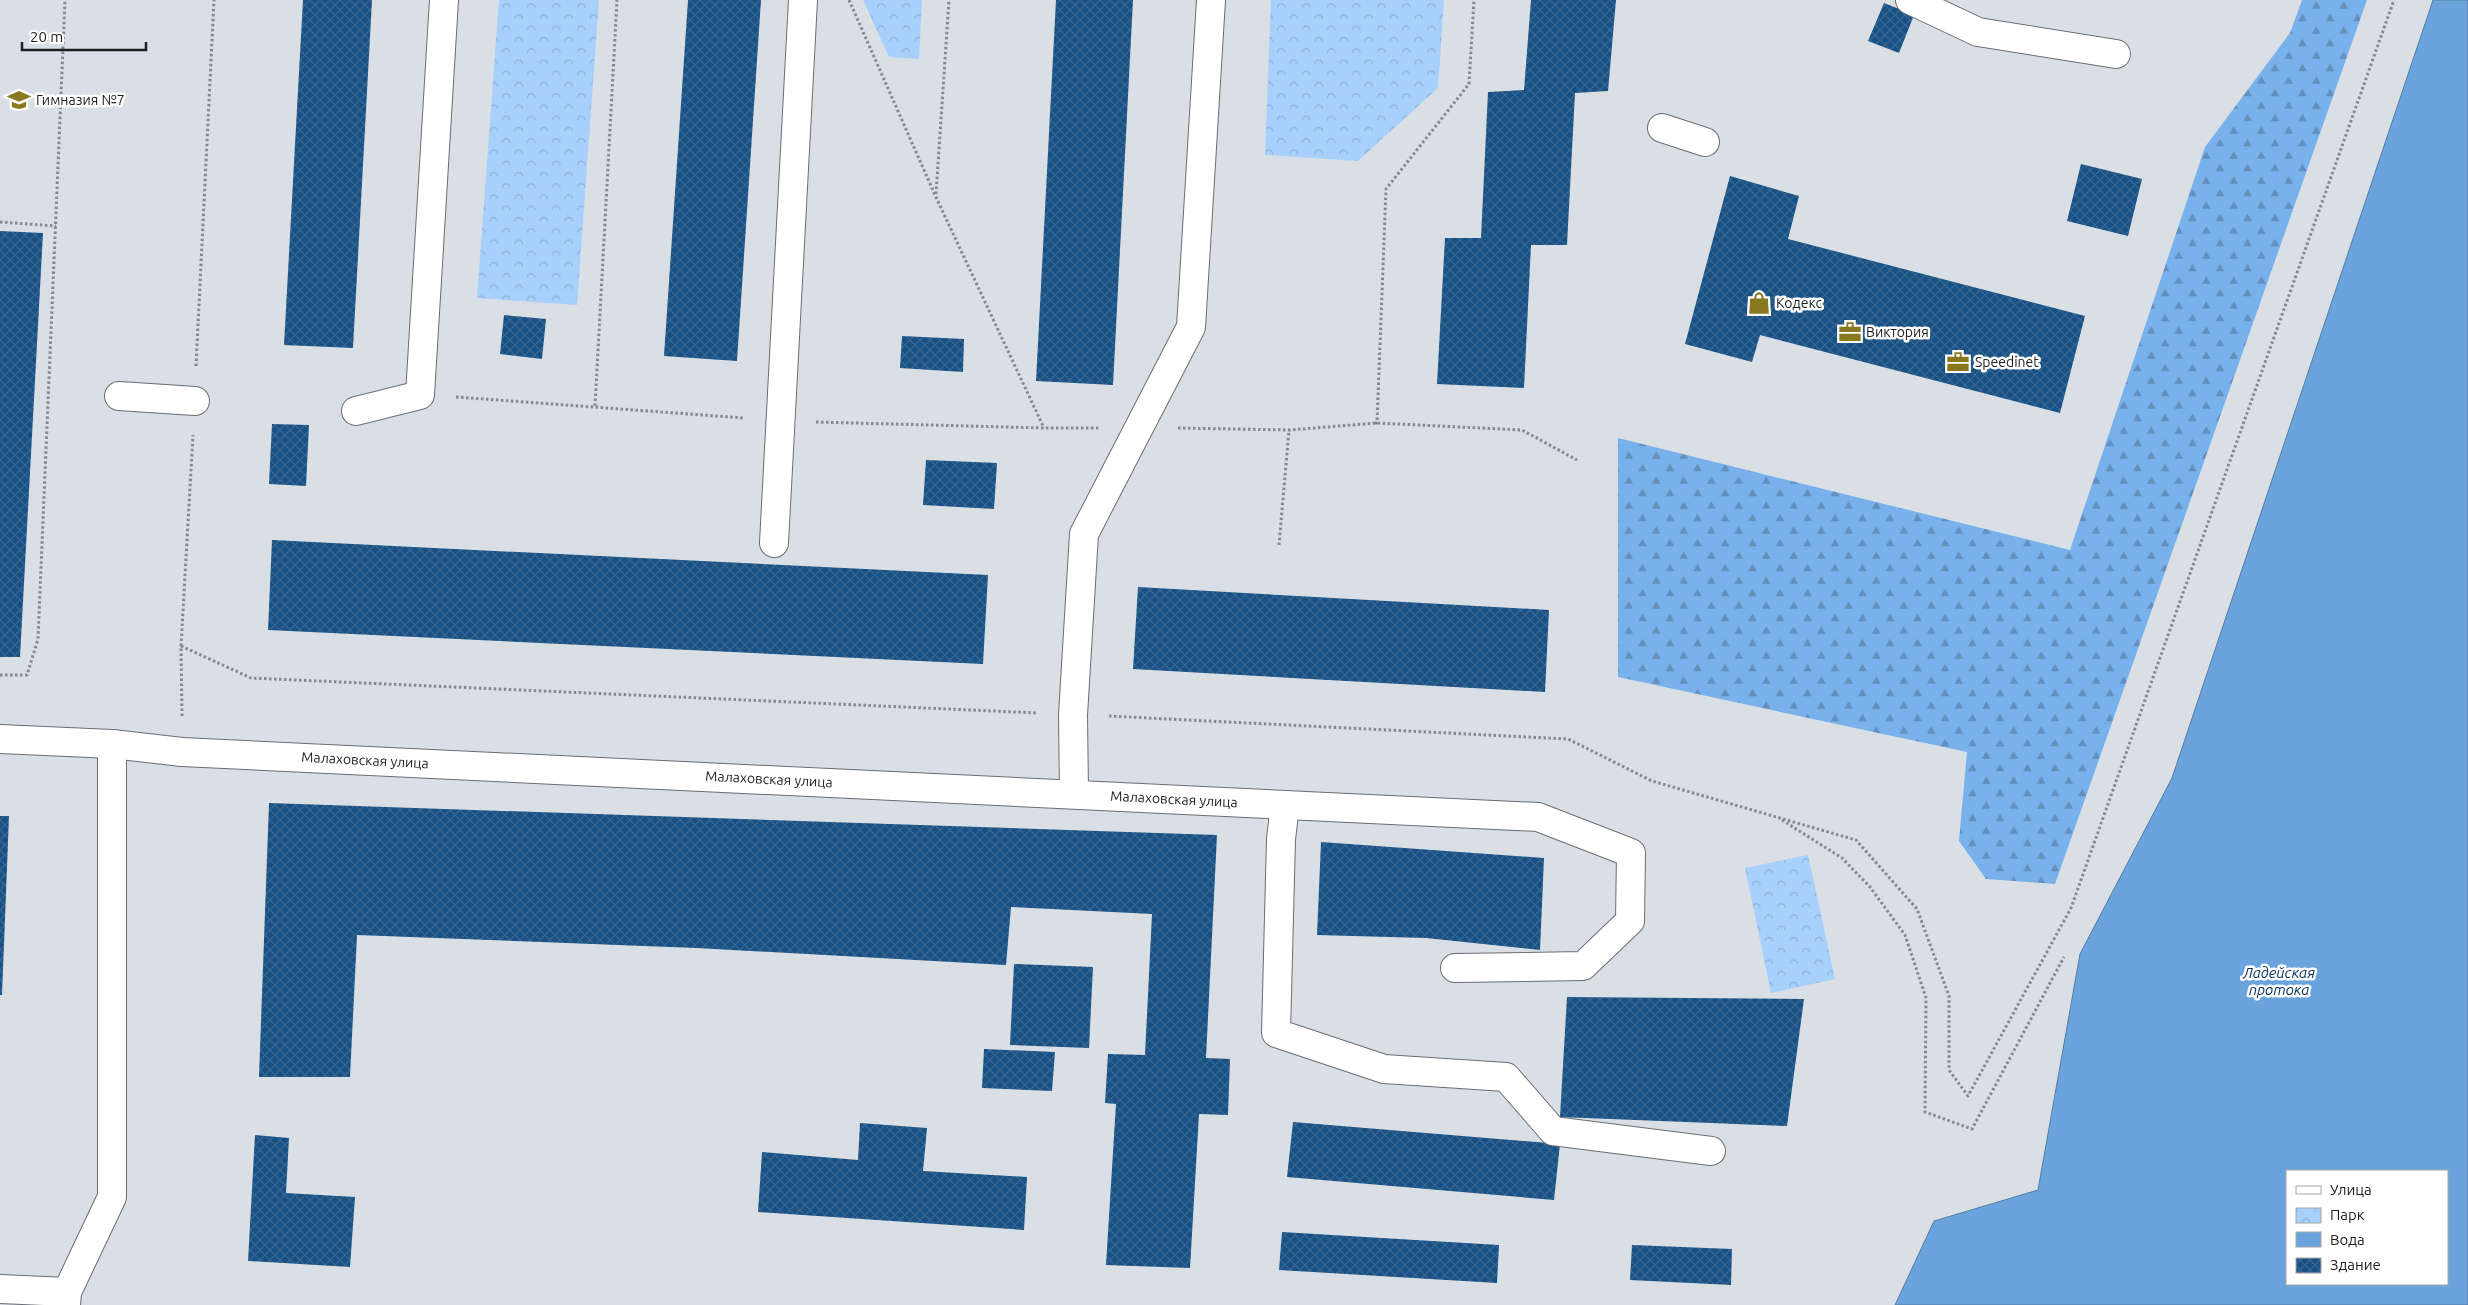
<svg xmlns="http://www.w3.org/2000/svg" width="2468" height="1305" font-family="Ubuntu,sans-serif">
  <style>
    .forest { fill: url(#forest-firs) }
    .park { fill: url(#park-crowns) }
    .water { fill: #6ba4dd; stroke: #537ca4; fill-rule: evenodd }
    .building { fill: url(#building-cross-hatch) }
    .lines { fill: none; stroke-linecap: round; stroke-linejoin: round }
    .minor-casing { stroke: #696e73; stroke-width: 30 }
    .path { stroke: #84898d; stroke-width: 3; stroke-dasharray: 2.5 2.5; stroke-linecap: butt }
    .minor { stroke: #fff; stroke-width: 28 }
    .labels { text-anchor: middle; stroke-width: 5; stroke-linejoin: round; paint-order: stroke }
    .poi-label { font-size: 14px; fill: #1b1d1f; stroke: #fff; text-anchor: start }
    .street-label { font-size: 14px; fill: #1b1d1f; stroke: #fff }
    .water-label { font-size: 15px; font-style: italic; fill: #073257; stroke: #fff }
  </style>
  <defs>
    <pattern id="forest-firs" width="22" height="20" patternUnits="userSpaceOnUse" patternTransform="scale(1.25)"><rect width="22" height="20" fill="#78b1eb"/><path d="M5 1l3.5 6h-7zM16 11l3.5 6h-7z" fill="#628fbe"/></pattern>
    <pattern id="park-crowns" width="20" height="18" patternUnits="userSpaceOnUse" patternTransform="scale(1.25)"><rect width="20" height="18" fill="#a7d0fc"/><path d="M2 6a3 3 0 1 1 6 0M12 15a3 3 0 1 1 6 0" fill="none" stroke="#8fb2d8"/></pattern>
    <pattern id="building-cross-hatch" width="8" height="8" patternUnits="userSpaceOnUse" patternTransform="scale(1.25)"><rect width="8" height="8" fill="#175185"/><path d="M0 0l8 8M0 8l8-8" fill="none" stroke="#386690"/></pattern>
  </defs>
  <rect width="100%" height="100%" fill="#d9dfe5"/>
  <polygon class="forest" points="2302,0 2367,0 2055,884 1986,879 1959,841 1967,752 1618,677 1618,438 2070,550 2205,147 2290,33"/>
  <g class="park">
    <polygon points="499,0 599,0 577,305 477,298"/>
    <polygon points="863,0 922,0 919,59 889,57"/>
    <polygon points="1271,0 1444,0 1438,88 1358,161 1265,155"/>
    <polygon points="1808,855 1835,979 1771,993 1745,868"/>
  </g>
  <path class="water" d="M2433 0H2468V1305H1895L1934 1221 2038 1190 2080 954 2172 778ZM2287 1171H2447V1284H2287Z"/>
  <g class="building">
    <polygon points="303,0 372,0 353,348 284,345"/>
    <polygon points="688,0 761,0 737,361 664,356"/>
    <polygon points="1056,0 1133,0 1113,385 1036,381"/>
    <polygon points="1531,0 1616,0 1608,91 1575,93 1567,245 1531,245 1524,388 1437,384 1445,238 1481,238 1488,92 1524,90"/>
    <polygon points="1884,3 1914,15 1899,53 1868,41"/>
    <polygon points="2081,164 2142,179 2128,236 2067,221"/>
    <polygon points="1730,176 1799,196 1788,239 2085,316 2060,413 1760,335 1752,362 1685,344"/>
    <polygon points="0,231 43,233 20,657 0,657"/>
    <polygon points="504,315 546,319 542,359 500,354"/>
    <polygon points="902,336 964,339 963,372 900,368"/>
    <polygon points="272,424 309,425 306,486 269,484"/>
    <polygon points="926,460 997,463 994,509 923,505"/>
    <polygon points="272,540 988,575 983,664 268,630"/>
    <polygon points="1138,587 1549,610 1545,692 1133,669"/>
    <polygon points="269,803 1217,835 1206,1058 1230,1059 1228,1115 1199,1114 1190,1268 1106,1265 1116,1104 1105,1103 1108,1054 1145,1055 1152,914 1011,907 1006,965 696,948 357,935 350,1077 259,1077"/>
    <polygon points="0,816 9,816 2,995 0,995"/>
    <polygon points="1321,842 1544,858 1540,950 1426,938 1317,935"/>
    <polygon points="1014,964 1093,967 1089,1048 1010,1045"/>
    <polygon points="1567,997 1804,999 1787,1126 1560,1117"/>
    <polygon points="984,1049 1055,1052 1052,1091 982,1088"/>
    <polygon points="1293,1122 1560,1144 1554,1200 1287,1177"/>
    <polygon points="860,1123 927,1128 923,1171 1027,1177 1024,1230 758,1212 762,1152 858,1160"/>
    <polygon points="255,1135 289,1138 286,1193 355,1197 350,1267 248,1261"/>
    <polygon points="1282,1232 1499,1245 1497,1283 1279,1270"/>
    <polygon points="1632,1245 1732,1249 1731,1285 1630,1280"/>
  </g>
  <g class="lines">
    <defs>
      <g id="minor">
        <polyline points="1910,0 1978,32 2116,54"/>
        <polyline points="1662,128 1705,142"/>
        <polyline points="119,396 195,401"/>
        <polyline points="356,411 420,395 444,0"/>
        <polyline points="774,543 803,0"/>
        <polyline points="0,739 112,744 182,752 1538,817 1631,853 1630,921 1583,966 1455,968"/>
        <polyline points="1074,793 1073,715 1084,534 1191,327 1211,0"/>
        <polyline points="1285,805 1281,839 1276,1033 1384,1069 1506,1077 1553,1131 1711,1151"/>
        <polyline points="0,1289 67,1292"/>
        <polyline points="66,1305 67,1292 112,1197 112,744"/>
      </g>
    </defs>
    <use href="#minor" class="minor-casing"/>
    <g class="path">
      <polyline points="849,0 935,195 1044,428"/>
      <polyline points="936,194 949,0"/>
      <polyline points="0,222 56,226"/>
      <polyline points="196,366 214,0"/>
      <polyline points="456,397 744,418"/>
      <polyline points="595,406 617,0"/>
      <polyline points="816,422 1044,428 1099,428"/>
      <polyline points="1375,423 1377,423 1386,189 1469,84 1474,0"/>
      <polyline points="1178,428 1289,430 1377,423 1522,430 1577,460"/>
      <polyline points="1279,545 1289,430"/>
      <polyline points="181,646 251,678 1038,713"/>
      <polyline points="0,675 27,675 38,639 65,0"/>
      <polyline points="182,716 181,646 193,435"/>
      <polyline points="1109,716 1568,739 1652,781 1856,840 1917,909 1949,996 1949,1070 1968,1096 2071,908 2394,0"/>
      <polyline points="1782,820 1842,858 1870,887 1905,935 1926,998 1925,1112 1972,1129 2064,957"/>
    </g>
    <use href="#minor" class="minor"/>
  </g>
  <defs>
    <symbol id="school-bare" viewBox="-9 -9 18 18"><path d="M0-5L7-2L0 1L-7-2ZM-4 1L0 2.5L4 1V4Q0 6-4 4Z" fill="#88791e" stroke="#fff" stroke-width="2.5" paint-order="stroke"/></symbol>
    <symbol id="shop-bare" viewBox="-9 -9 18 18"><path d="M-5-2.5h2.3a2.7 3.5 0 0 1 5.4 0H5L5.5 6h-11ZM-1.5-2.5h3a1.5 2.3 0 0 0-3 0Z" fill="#88791e" stroke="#fff" stroke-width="2.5" paint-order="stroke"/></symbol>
    <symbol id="office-bare" viewBox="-9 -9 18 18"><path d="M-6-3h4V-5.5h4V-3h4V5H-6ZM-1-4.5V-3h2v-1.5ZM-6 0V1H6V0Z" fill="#88791e" stroke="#fff" stroke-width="2.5" paint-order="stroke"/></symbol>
  </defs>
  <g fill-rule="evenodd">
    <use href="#school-bare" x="3" y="84" width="32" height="32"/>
    <use href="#shop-bare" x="1743" y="287" width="32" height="32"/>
    <use href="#office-bare" x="1834" y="316" width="32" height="32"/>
    <use href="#office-bare" x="1942" y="346" width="32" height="32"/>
  </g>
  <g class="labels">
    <g class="poi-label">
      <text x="36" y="105">Гимназия №7</text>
      <text x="1776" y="308">Кодекс</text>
      <text x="1866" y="337">Виктория</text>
      <text x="1975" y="367">Speedinet</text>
    </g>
    <g class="street-label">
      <text transform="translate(365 760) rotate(3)" y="5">Малаховская улица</text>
      <text transform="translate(769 779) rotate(3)" y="5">Малаховская улица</text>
      <text transform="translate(1174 799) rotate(3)" y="5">Малаховская улица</text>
    </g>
    <g class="water-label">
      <text x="2279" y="978">Ладейская<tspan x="2279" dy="17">протока</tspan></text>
    </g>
  </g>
  <rect x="2286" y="1170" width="162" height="115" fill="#ffffff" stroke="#a4a5a5"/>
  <rect x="2296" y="1186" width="25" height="8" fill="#ffffff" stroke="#a4a5a5"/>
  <text x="2330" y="1195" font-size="15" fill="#1b1d1f">Улица</text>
  <rect x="2296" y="1208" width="25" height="15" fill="url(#park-crowns)" stroke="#a4a5a5"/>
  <text x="2330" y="1220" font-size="15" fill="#1b1d1f">Парк</text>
  <rect x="2296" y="1232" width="25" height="15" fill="#6ba4dd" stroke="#a4a5a5"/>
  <text x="2330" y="1245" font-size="15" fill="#1b1d1f">Вода</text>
  <rect x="2296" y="1258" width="25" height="15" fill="url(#building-cross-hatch)" stroke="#a4a5a5"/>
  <text x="2330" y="1270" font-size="15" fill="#1b1d1f">Здание</text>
  <path d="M22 42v8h124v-8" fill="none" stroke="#1b1d1f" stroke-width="2.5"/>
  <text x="30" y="42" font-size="15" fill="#1b1d1f" stroke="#ffffff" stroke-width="4" paint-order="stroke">20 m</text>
</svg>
